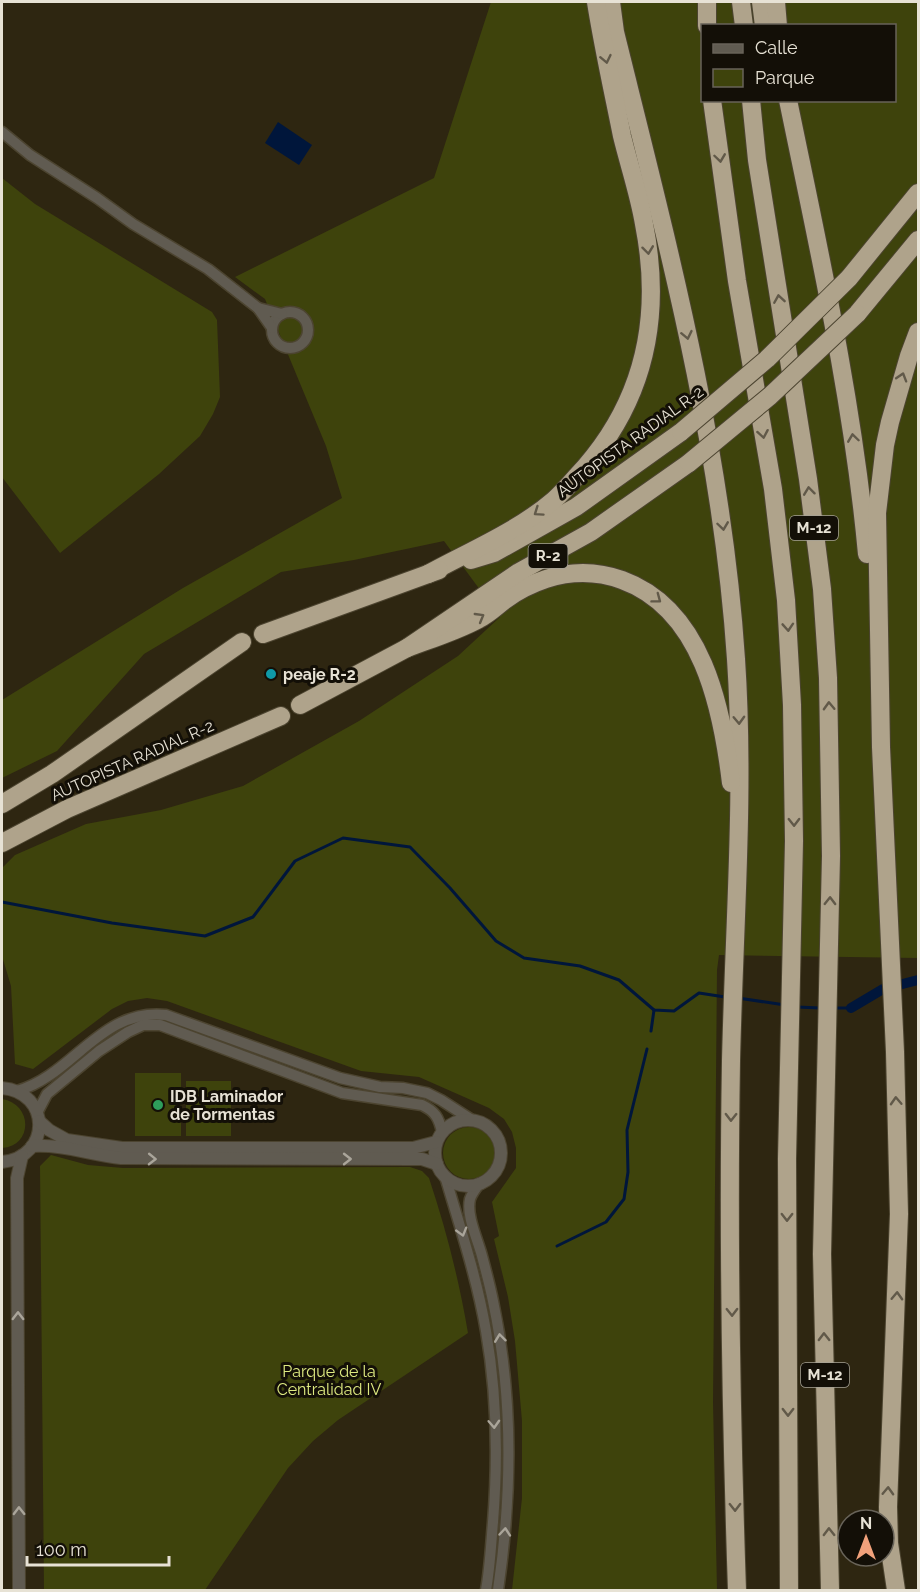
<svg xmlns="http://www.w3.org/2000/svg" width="920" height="1592" font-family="Raleway,sans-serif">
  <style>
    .green { fill: #3e430c; fill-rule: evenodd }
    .water { fill: #00163b }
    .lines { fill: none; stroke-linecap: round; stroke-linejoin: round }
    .stream { stroke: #00163b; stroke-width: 3 }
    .canal { stroke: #00163b; stroke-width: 10 }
    .minor-casing { stroke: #4c4430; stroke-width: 13 }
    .tertiary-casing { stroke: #4c4430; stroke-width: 14 }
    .motorway-casing { stroke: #4c4430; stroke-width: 20 }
    .minor { stroke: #605b51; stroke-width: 10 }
    .tertiary { stroke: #605b51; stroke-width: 12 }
    .motorway { stroke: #afa38b; stroke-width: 18 }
    .motorway-bridge-casing { stroke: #4c4430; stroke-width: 20; stroke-linecap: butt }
    .motorway-bridge { stroke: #afa38b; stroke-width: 18 }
    .oneway { stroke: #615949 }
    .oneway2 { stroke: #aaa59a }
    .culture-dot { fill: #0f9aa8; stroke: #130f07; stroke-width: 2 }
    .leisure-dot { fill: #2e9e5b; stroke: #130f07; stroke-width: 2 }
    .labels { text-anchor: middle; stroke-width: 6; stroke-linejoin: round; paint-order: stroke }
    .shield { fill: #130f07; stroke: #a7a397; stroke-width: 1.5 }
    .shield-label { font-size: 15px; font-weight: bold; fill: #e7e2d5 }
    .street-label { font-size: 16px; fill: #e7e2d5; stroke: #130f07 }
    .poi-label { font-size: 16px; font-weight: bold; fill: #e7e2d5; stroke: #130f07; text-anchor: start }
    .park-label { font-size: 16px; fill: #deea81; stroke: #130f07 }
  </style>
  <rect width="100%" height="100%" fill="#2e2611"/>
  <g class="green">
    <path d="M491 2H918V958L719 955 717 970 713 1402 717 1590H512L522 1498V1421L515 1341 508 1297 494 1239 499 1236 492 1202 516 1168V1148L512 1132 504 1119 489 1108 419 1077 361 1071 167 1001 147 998 128 1001 112 1009 33 1069 15 1064 11 986 2 956V868L15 855 86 824 161 810 243 786 359 721 458 656 500 617 444 541 354 560 281 572 144 654 57 751 2 778V700L183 588 342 498 326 446 265 299 235 277 434 178ZM702 26H894V100H702Z"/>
    <polygon points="2,178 35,204 212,312 217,320 220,397 213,414 200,436 159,474 60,553 2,477"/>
    <rect x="135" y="1073" width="46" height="63"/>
    <rect x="186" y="1081" width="45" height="55"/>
    <path d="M2 1099C33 1104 33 1146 2 1148Z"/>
    <circle cx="469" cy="1153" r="26"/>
    <path d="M51 1155 88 1165 123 1168 410 1167 422 1171 429 1178C446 1229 459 1280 468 1333L338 1420 313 1441 288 1468 205 1590H44L40 1166Z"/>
  </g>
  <polygon class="water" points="278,122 312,145 299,165 265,143"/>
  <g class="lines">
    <g class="stream">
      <polyline points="2,902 112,923 205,936 253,917 295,861 343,838 410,847 450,888 496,941 524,958 580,966 619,980 654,1010 674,1011 699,993 725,997"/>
      <polyline points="738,998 785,1005"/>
      <polyline points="797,1007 820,1008"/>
      <polyline points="833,1008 851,1008"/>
      <polyline points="651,1031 654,1010"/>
      <polyline points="557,1246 606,1222 624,1199 628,1172 627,1130 647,1049"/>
    </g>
    <polyline class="canal" points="851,1008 883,989 918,980"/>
    <defs>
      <g id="minor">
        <polyline points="2,132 30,155 97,198 133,224 208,269 258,308"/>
        <circle cx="290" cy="330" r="18"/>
        <polyline points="272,328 258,308 282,314"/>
        <path d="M17 1091C74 1075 100 1008 166 1015L340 1078 380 1087 403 1088 427 1093 441 1100 472 1120"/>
        <path d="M37 1113 47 1094 99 1051 128 1032 143 1025H160L342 1093 422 1105C435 1111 439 1118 442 1132"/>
        <path d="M445 1176C460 1227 477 1278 486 1331 497 1394 498 1459 493 1522 491 1545 490 1568 486 1590"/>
        <path d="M480 1183C476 1188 472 1193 470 1199 466 1216 478 1240 482 1256 486 1271 490 1286 493 1301 513 1395 512 1495 498 1590"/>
      </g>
      <g id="tertiary">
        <path d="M2 1088C51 1092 52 1157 2 1162"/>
        <circle cx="468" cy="1153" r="33"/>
        <polyline points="39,1121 49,1130 67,1140 122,1148 413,1148 436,1142"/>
        <path d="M32 1146C62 1144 92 1155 121 1158L413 1159H422L437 1164"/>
        <polyline points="19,1590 17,1178 22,1156"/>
      </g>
      <g id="motorway">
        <path d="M611 2 615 32C666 238 722 446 736 659 745 793 734 927 731 1061 728 1238 731 1414 737 1590"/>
        <polyline points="707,2 707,26"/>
        <polyline points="741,2 744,26"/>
        <polyline points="761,2 764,26"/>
        <polyline points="776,2 778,26"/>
        <polyline points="712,100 737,281 773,489 786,600 792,705 794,841 787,1159 789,1590"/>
        <polyline points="751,100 757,160 808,479 822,589 828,678 831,856 822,1254 830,1590"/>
        <path d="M788 100C819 251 853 401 867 554"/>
        <polyline points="849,278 918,193"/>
        <polyline points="857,314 918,240"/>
        <polyline points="471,560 494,553 576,507 681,432"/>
        <path d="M428 574C470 551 518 531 554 500 562 493 569 485 576 477 644 405 663 320 644 224 639 194 629 165 622 136 613 91 603 46 596 2"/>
        <polyline points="263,634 439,570"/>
        <path d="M407 648C431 639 457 631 479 619 489 614 497 606 505 600 517 591 531 584 546 579 571 571 597 571 622 580 702 609 722 707 731 783"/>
        <polyline points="300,705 407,648 519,572 591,532 689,463"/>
        <polyline points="2,804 52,774 242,642"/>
        <polyline points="2,843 67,809 281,716"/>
        <polyline points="896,1590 889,1543 888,1507 899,1214 895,1052 881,747 877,513 885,445 890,422 909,356 918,332"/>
      </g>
    </defs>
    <use href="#minor" class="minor-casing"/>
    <use href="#tertiary" class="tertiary-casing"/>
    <use href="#motorway" class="motorway-casing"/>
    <use href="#minor" class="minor"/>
    <use href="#tertiary" class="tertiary"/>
    <use href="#motorway" class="motorway"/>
    <defs>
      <g id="motorway-bridge">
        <polyline points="681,432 767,359 849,278"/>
        <polyline points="689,463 770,396 857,314"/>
      </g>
    </defs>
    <use href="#motorway-bridge" class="motorway-bridge-casing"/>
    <use href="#motorway-bridge" class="motorway-bridge"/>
  </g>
  <defs><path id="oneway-chevron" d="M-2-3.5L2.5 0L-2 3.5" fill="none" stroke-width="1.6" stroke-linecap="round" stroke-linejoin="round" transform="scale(1.5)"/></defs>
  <g class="oneway">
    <use href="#oneway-chevron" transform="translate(606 59) rotate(78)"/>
    <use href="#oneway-chevron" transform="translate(720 158) rotate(82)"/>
    <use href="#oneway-chevron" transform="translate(648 250) rotate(83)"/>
    <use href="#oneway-chevron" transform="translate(779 299) rotate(-99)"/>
    <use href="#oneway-chevron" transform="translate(687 335) rotate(78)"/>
    <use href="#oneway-chevron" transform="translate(902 377) rotate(-73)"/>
    <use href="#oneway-chevron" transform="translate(763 434) rotate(80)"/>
    <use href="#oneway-chevron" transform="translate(853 438) rotate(-98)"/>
    <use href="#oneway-chevron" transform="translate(809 491) rotate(-97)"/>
    <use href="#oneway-chevron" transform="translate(538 512) rotate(145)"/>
    <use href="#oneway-chevron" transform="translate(723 526) rotate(82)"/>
    <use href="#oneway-chevron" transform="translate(657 599) rotate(37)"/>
    <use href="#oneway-chevron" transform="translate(480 617) rotate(-30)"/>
    <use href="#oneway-chevron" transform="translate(788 627) rotate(86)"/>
    <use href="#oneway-chevron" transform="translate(829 706) rotate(-92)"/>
    <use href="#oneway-chevron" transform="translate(739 720) rotate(88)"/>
    <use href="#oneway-chevron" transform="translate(794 822) rotate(89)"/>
    <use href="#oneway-chevron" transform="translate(830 901) rotate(-89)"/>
    <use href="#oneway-chevron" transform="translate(896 1101) rotate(-93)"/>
    <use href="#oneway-chevron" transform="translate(731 1117) rotate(91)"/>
    <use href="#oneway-chevron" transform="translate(787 1217) rotate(90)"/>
    <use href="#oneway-chevron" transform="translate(897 1296) rotate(-88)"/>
    <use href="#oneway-chevron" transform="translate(732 1312) rotate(89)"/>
    <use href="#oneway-chevron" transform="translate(824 1337) rotate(-91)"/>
    <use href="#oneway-chevron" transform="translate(788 1412) rotate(90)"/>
    <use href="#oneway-chevron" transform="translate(888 1491) rotate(-88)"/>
    <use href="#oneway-chevron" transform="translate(735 1507) rotate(89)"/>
    <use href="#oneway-chevron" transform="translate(829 1532) rotate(-91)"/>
  </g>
  <g class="oneway2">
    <use href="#oneway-chevron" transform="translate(152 1159) rotate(1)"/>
    <use href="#oneway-chevron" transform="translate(347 1159)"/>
    <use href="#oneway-chevron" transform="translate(462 1232) rotate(74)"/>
    <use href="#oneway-chevron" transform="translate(18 1316) rotate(-90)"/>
    <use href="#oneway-chevron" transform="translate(500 1338) rotate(-97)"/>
    <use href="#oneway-chevron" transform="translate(494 1424) rotate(87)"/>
    <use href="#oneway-chevron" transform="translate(19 1511) rotate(-91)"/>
    <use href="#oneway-chevron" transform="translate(505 1532) rotate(-85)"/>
  </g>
  <circle class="culture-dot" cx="271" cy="674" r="6"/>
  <circle class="leisure-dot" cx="158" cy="1105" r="6"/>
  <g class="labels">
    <g class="shield">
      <rect x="790" y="516" width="48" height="24" rx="4.5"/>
      <rect x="528.5" y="544" width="39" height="24" rx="4.5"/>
      <rect x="801" y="1363" width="48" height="24" rx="4.5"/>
    </g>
    <g class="shield-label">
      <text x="814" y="533">M-12</text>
      <text x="548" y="561">R-2</text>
      <text x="825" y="1380">M-12</text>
    </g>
    <g class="street-label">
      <text transform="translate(630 441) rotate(-36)" y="6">AUTOPISTA RADIAL R-2</text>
      <text transform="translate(132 760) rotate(-24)" y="6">AUTOPISTA RADIAL R-2</text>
    </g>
    <g class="poi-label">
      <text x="283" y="680">peaje R-2</text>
      <text x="170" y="1102">IDB Laminador<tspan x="170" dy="18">de Tormentas</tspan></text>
    </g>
    <g class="park-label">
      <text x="329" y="1377">Parque de la<tspan x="329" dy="18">Centralidad IV</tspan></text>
    </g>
  </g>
  <rect width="920" height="1592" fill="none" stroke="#e7e2d5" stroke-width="6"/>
  <rect x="701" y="24" width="195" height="78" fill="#130f07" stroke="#686359" stroke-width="1.5"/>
  <rect x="713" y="44" width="30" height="9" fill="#605b51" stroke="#686359" stroke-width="1.5"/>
  <text x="755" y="54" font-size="18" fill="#e7e2d5">Calle</text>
  <rect x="713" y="69" width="30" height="18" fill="#3e430c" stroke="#686359" stroke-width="1.5"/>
  <text x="755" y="84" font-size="18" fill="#e7e2d5">Parque</text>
  <g transform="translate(866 1538)"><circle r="28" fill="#130f07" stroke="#686359" stroke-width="1.5"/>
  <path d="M0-4.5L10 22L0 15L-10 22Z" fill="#f1a17b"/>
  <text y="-9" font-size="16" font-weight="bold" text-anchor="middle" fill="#e7e2d5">N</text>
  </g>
  <path d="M27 1556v9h142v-9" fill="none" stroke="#e7e2d5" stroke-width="3"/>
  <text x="36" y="1556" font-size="18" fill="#e7e2d5" stroke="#130f07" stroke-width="4.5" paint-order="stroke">100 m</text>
</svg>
